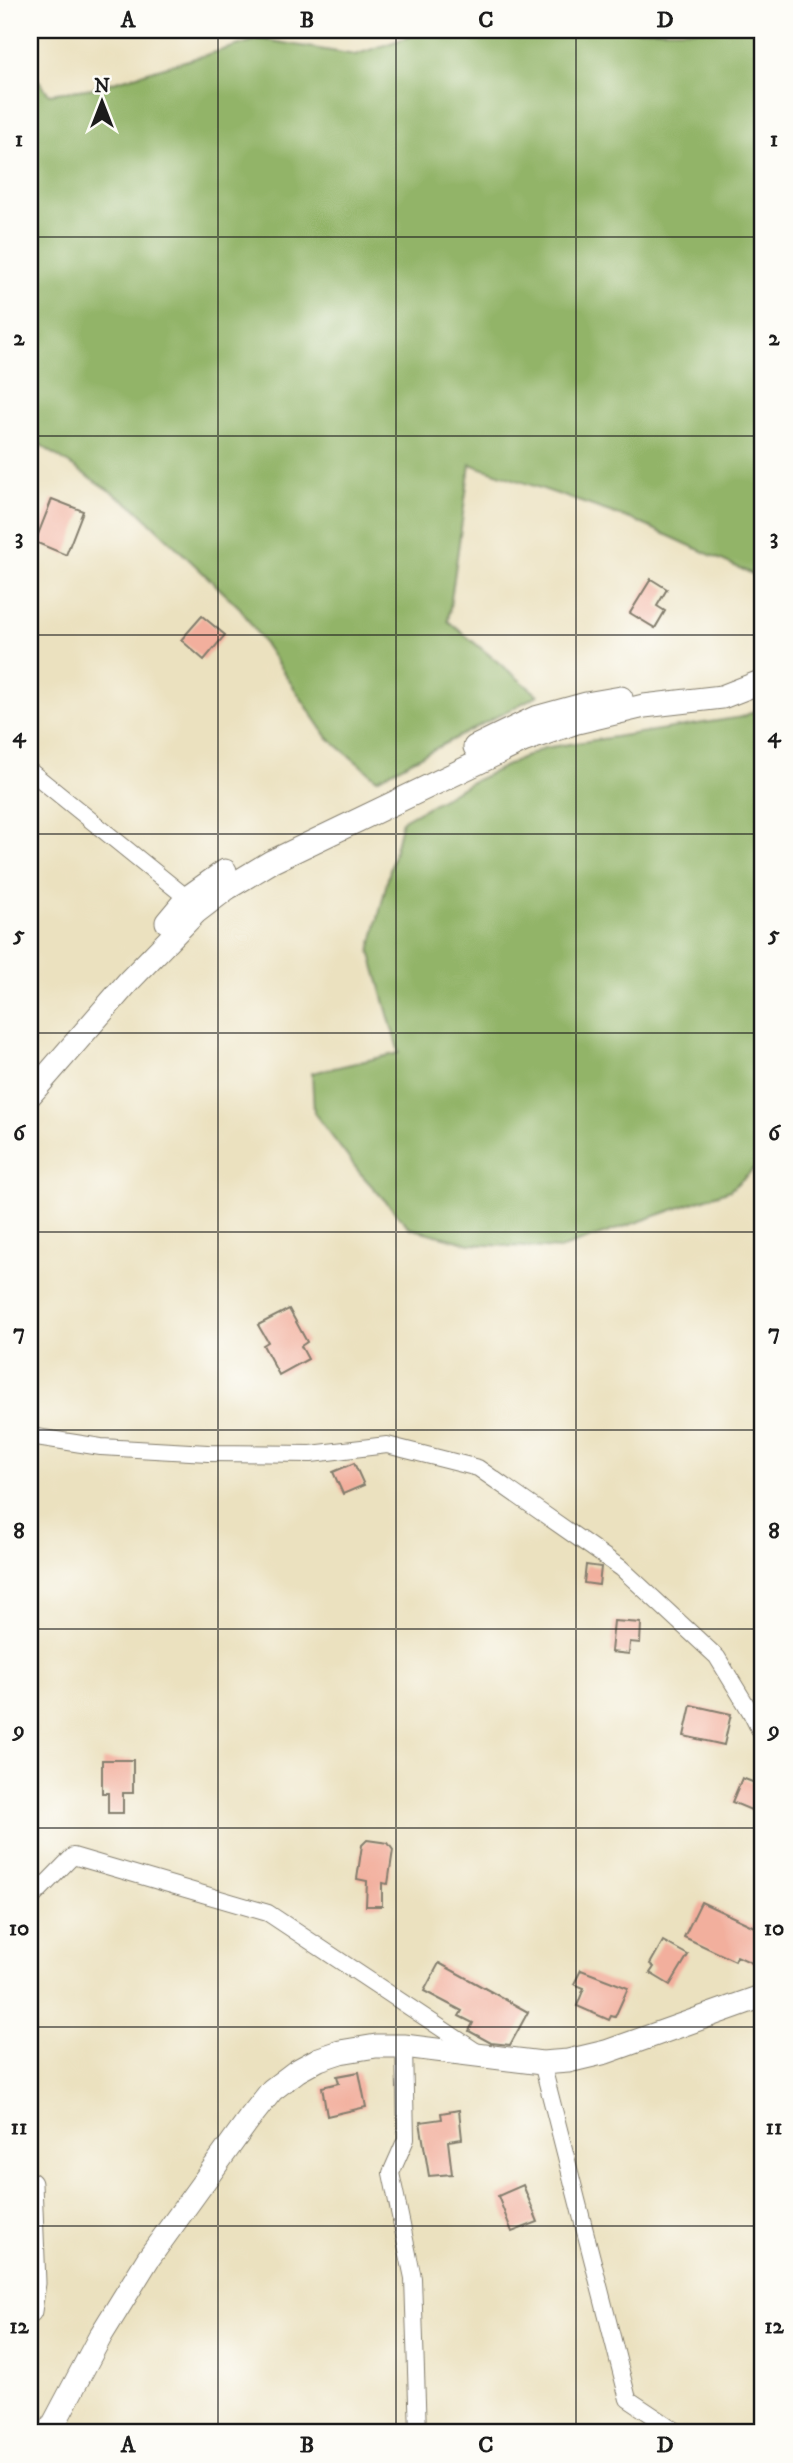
<svg xmlns="http://www.w3.org/2000/svg" width="793" height="2463" font-family="'IM FELL DW Pica',serif">
  <style>
    .forest { fill: #92b468; stroke: #576842; stroke-width: 2 }
    .building { fill: #f2af9d }
    .lines { fill: none; stroke-linecap: round; stroke-linejoin: round }
    .street-casing { stroke: #847e6e; stroke-width: 18 }
    .secondary-casing { stroke: #847e6e; stroke-width: 25 }
    .street { stroke: #fff; stroke-width: 16 }
    .secondary { stroke: #fff; stroke-width: 23 }
    .grid { fill: none; stroke: #1c1c1c; stroke-width: 2; stroke-opacity: 0.55 }
    .neatline { fill: none; stroke: #1c1c1c; stroke-width: 2.5 }
    .grid-label { font-size: 23px; text-anchor: middle; font-weight: bold; fill: #1c1c1c }
  </style>
  <rect width="100%" height="100%" fill="#fdfcf7"/>
  <filter id="ink" filterUnits="userSpaceOnUse"><feTurbulence type="fractalNoise" baseFrequency=".0143" numOctaves="2"/><feDisplacementMap in="SourceGraphic" scale="14" xChannelSelector="R" yChannelSelector="G"/><feConvolveMatrix kernelMatrix="1 2 1 2 8 2 1 2 1" color-interpolation-filters="sRGB"/></filter>
  <filter id="wash" filterUnits="userSpaceOnUse"><feTurbulence type="fractalNoise" baseFrequency=".00686" numOctaves="4" result="noise"/><feDisplacementMap in="SourceGraphic" scale="28" xChannelSelector="R" yChannelSelector="G"/><feGaussianBlur stdDeviation="1.57" result="paint"/><feColorMatrix in="noise" values="0 0 0 0 0 0 0 0 0 0 0 0 0 0 0 0 0 1.4 0 .05"/><feComposite in="paint" operator="in"/></filter>
  <g filter="url(#wash)">
    <rect width="100%" height="100%" fill="#ebe1bf"/>
    <g class="forest">
      <polygon points="429,30 763,30 763,579 636,521 470,464 448,621 538,695 377,779 328,738 240,608 134,507 30,438 30,69 49,94 93,88 260,39 355,55"/>
      <polygon points="763,707 763,1161 730,1190 560,1249 470,1244 410,1228 360,1173 314,1113 312,1073 399,1053 370,951 402,821 472,782 544,748 742,717"/>
    </g>
    <g id="blocks">
      <g class="building">
        <polygon points="52,499 83,511 66,555 35,542"/>
        <polygon points="651,579 667,589 657,606 665,611 655,628 630,613"/>
        <polygon points="202,616 225,635 204,660 181,640"/>
        <polygon points="289,1309 307,1342 301,1346 308,1359 279,1375 263,1345 268,1342 258,1325"/>
        <polygon points="354,1463 364,1485 343,1494 333,1472"/>
        <polygon points="586,1565 601,1567 599,1585 584,1583"/>
        <polygon points="614,1621 641,1623 640,1643 630,1642 629,1654 611,1652"/>
        <polygon points="691,1705 731,1714 724,1745 684,1736"/>
        <polygon points="102,1760 133,1760 133,1793 123,1793 123,1813 108,1813 108,1793 102,1793"/>
        <polygon points="742,1778 763,1786 763,1815 732,1802"/>
        <polygon points="367,1840 388,1843 393,1850 388,1884 382,1883 382,1906 366,1906 367,1881 357,1879 362,1845"/>
        <polygon points="701,1902 763,1931 763,1958 758,1956 754,1964 737,1956 735,1961 684,1937"/>
        <polygon points="663,1941 688,1955 670,1985 650,1973 654,1967 650,1964"/>
        <polygon points="439,1963 528,2012 510,2045 491,2043 469,2031 473,2023 459,2016 462,2011 424,1991"/>
        <polygon points="581,1970 628,1988 615,2017 611,2016 609,2020 577,2006 584,1988 574,1984"/>
        <polygon points="359,2072 366,2107 327,2116 322,2087 339,2083 337,2076"/>
        <polygon points="459,2110 462,2139 448,2141 452,2174 429,2176 420,2122 442,2119 441,2113"/>
        <polygon points="523,2185 538,2222 512,2232 498,2196"/>
      </g>
    </g>
  </g>
  <g filter="url(#ink)">
    <use href="#blocks" fill-opacity="0" stroke="#847e6e" stroke-width="2"/>
    <g class="lines">
      <defs>
        <g id="street">
          <polyline points="30,771 187,898"/>
          <polyline points="30,1436 101,1447 208,1453 311,1454 387,1445 478,1468 621,1568 717,1657 750,1711 763,1737"/>
          <polyline points="30,1900 73,1856 268,1913 480,2054"/>
          <polyline points="404,2046 406,2139 391,2173 413,2278 418,2433"/>
          <polyline points="542,2063 628,2399 679,2433"/>
        </g>
        <g id="secondary">
          <polyline points="475,747 535,718 586,704 621,698"/>
          <polyline points="167,922 187,898 225,871"/>
          <polyline points="30,1095 129,981 196,912 226,889 271,862 523,741 577,722 644,706 722,697 763,681"/>
          <polyline points="30,2184 34,2283 30,2311"/>
          <polyline points="49,2433 101,2335 148,2259 249,2119 272,2090 297,2071 319,2059 340,2052 376,2046 404,2046 542,2063 568,2061 606,2052 763,1996"/>
        </g>
      </defs>
      <use href="#street" class="street-casing"/>
      <use href="#secondary" class="secondary-casing"/>
      <use href="#street" class="street"/>
      <use href="#secondary" class="secondary"/>
    </g>
  </g>
  <path class="grid" d="M218 30V2433M396 30V2433M576 30V2433M30 237H763M30 436H763M30 635H763M30 834H763M30 1033H763M30 1232H763M30 1430H763M30 1629H763M30 1828H763M30 2027H763M30 2226H763"/>
  <rect width="793" height="2463" fill="none" stroke="#fdfcf7" stroke-width="77"/>
  <g transform="translate(102 102)" stroke="#fdfcf7" stroke-width="5" paint-order="stroke">
  <path d="M0-5L12 26L0 18L-12 26Z" fill="#1c1c1c"/>
  <text y="-10" font-size="19" font-weight="bold" text-anchor="middle" fill="#1c1c1c">N</text>
  </g>
  <rect x="38" y="38" width="716" height="2386" class="neatline"/>
  <g class="grid-label">
    <text x="128" y="27">A</text>
    <text x="307" y="27">B</text>
    <text x="486" y="27">C</text>
    <text x="665" y="27">D</text>
    <text x="19" y="146">1</text>
    <text x="774" y="146">1</text>
    <text x="19" y="345">2</text>
    <text x="774" y="345">2</text>
    <text x="19" y="544">3</text>
    <text x="774" y="544">3</text>
    <text x="19" y="742">4</text>
    <text x="774" y="742">4</text>
    <text x="19" y="941">5</text>
    <text x="774" y="941">5</text>
    <text x="19" y="1140">6</text>
    <text x="774" y="1140">6</text>
    <text x="19" y="1339">7</text>
    <text x="774" y="1339">7</text>
    <text x="19" y="1538">8</text>
    <text x="774" y="1538">8</text>
    <text x="19" y="1737">9</text>
    <text x="774" y="1737">9</text>
    <text x="19" y="1935">10</text>
    <text x="774" y="1935">10</text>
    <text x="19" y="2134">11</text>
    <text x="774" y="2134">11</text>
    <text x="19" y="2333">12</text>
    <text x="774" y="2333">12</text>
    <text x="128" y="2452">A</text>
    <text x="307" y="2452">B</text>
    <text x="486" y="2452">C</text>
    <text x="665" y="2452">D</text>
  </g>
</svg>
